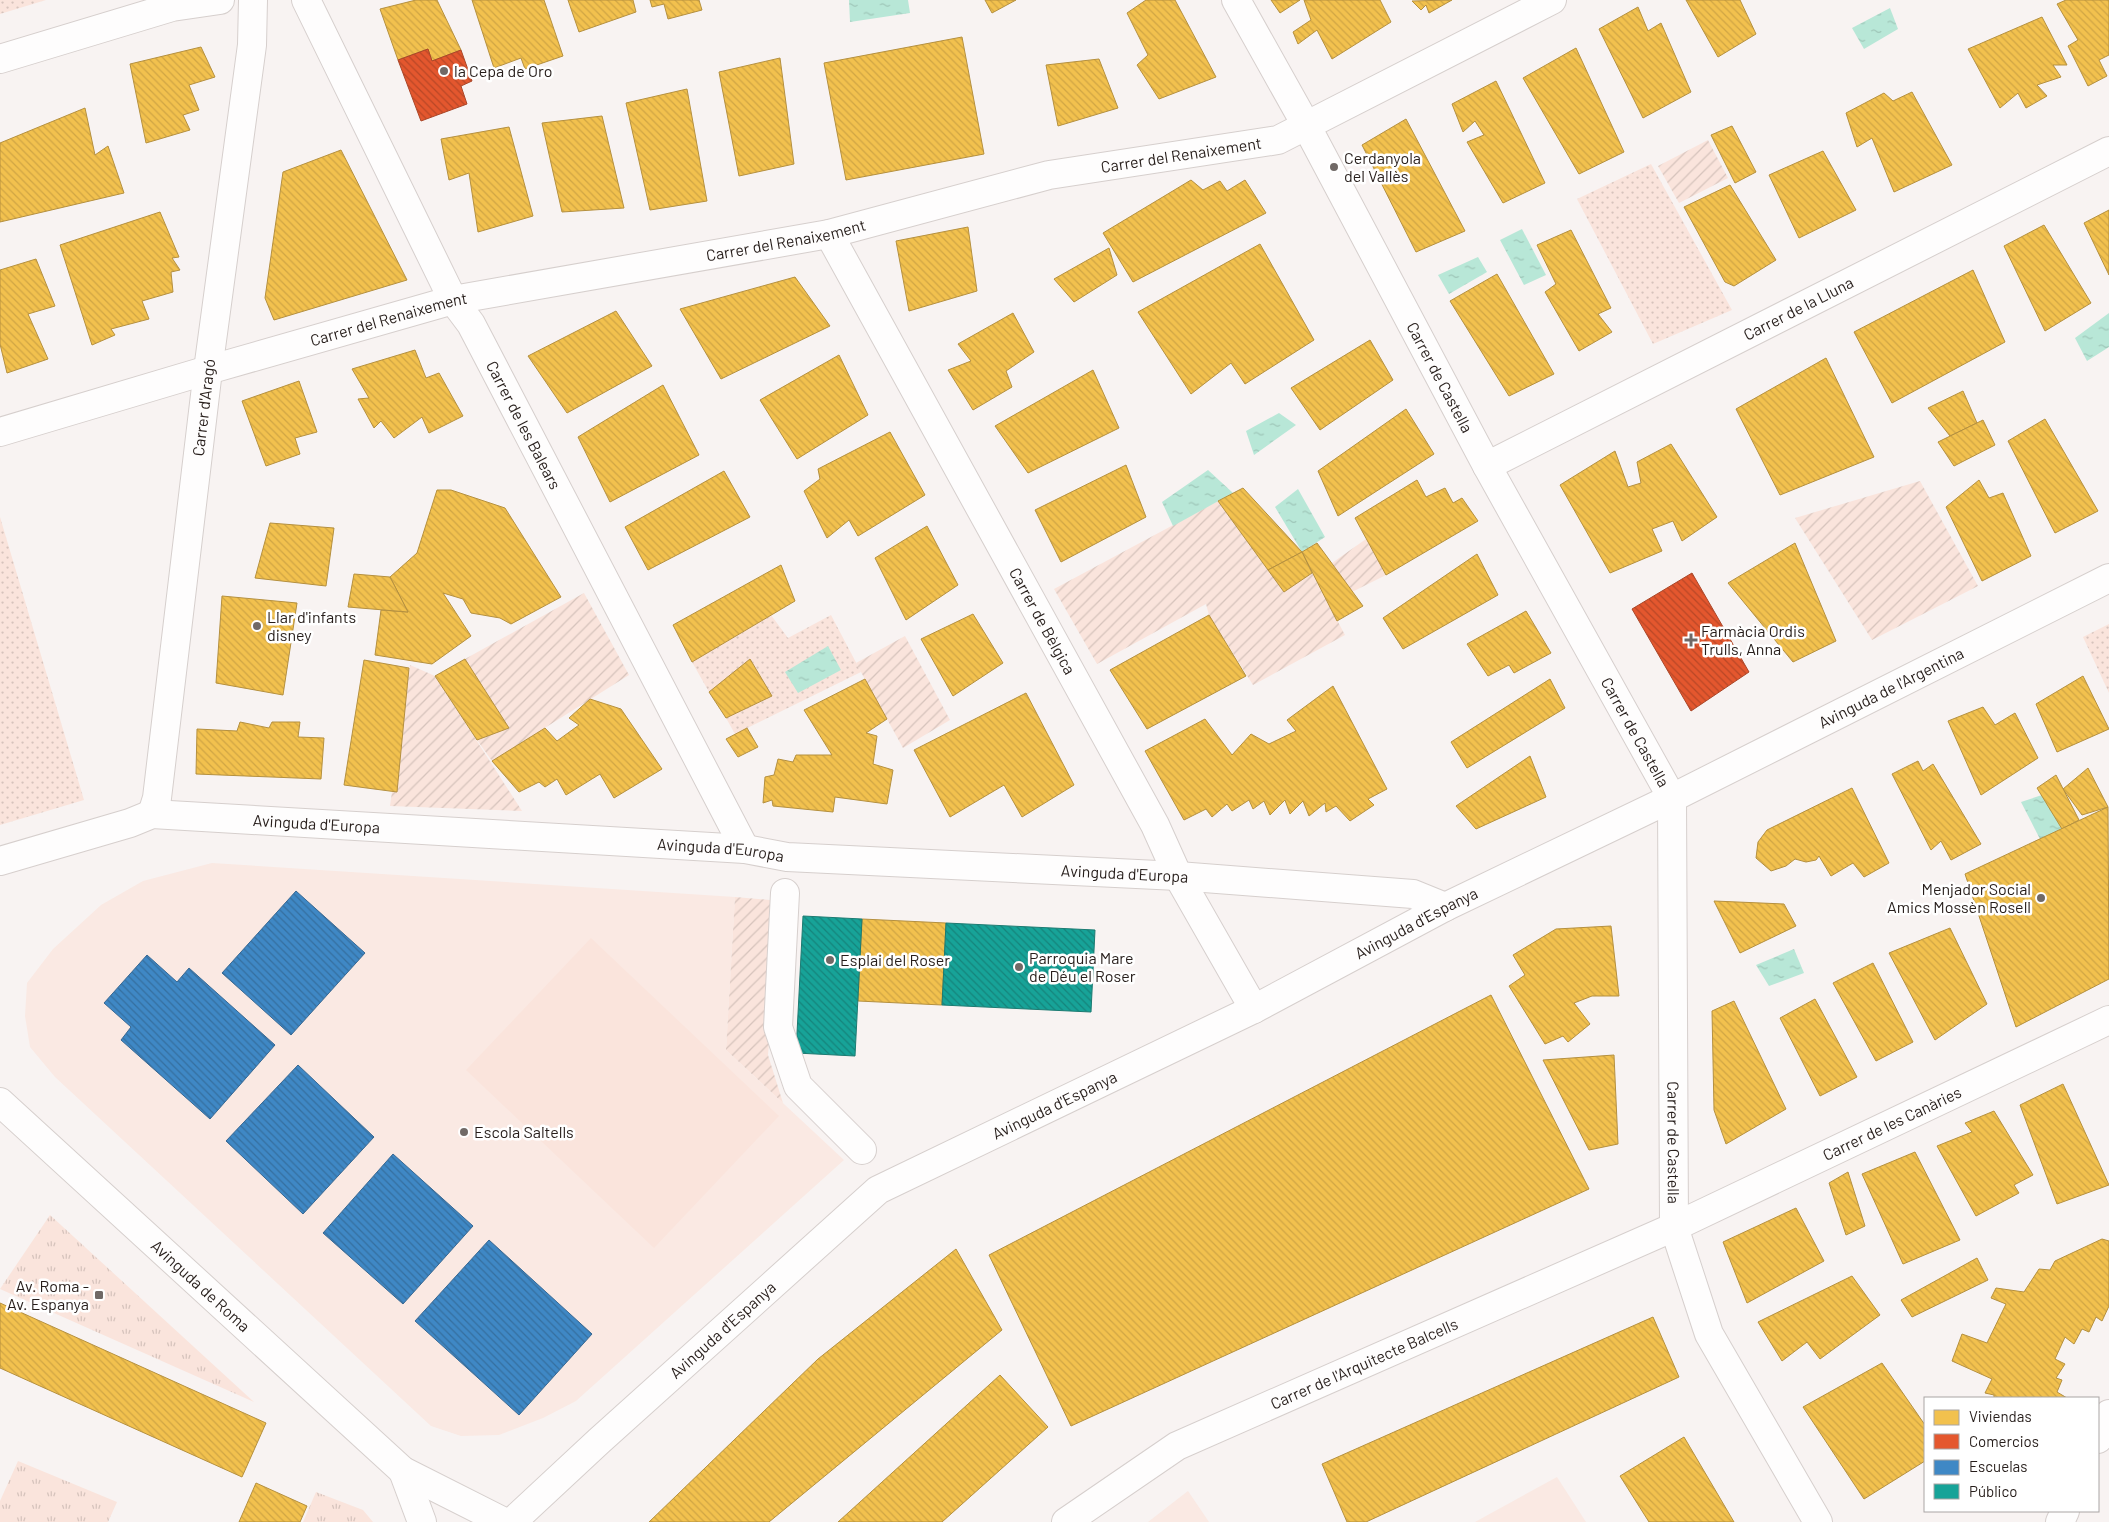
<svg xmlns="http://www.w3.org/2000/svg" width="2109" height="1522" font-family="Barlow,sans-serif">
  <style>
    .built { fill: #fae9e3 }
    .grass { fill: url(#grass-dots) }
    .park { fill: url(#park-tufts) }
    .garden { fill: url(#garden-furrows) }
    .pitch { fill: #fae4dc }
    .water { fill: url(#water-ripples) }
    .homes { fill: url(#homes-back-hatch); stroke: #b5903f }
    .shops { fill: url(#shops-back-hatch); stroke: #ab4628 }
    .schools { fill: url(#schools-back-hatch); stroke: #386892 }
    .public { fill: url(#public-back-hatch); stroke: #1c7b72 }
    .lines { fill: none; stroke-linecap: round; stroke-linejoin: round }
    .pedestrian-casing { stroke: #d6cfcd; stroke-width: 30 }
    .minor-casing { stroke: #d6cfcd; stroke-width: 30 }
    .tertiary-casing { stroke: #d6cfcd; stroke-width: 30 }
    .pedestrian { stroke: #fefdfd; stroke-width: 28 }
    .minor { stroke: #fefdfd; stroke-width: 28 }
    .tertiary { stroke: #fefdfd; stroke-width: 28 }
    .poi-dot { fill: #706966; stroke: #fff; stroke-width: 2 }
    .labels { text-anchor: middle; stroke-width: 5; stroke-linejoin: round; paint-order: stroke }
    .poi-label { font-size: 16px; fill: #271e1b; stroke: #fff; text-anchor: start }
    .street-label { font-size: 16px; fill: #271e1b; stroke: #fff }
  </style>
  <defs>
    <pattern id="grass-dots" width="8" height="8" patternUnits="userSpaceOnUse" patternTransform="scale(1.25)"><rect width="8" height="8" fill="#fae4dc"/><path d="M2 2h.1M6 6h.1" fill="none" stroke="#d6c3bc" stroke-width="1.8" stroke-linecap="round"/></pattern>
    <pattern id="park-tufts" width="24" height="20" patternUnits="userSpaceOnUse" patternTransform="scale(1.25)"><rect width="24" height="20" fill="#fae4dc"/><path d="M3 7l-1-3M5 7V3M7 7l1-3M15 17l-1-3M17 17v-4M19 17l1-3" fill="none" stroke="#d6c3bc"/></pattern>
    <pattern id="garden-furrows" width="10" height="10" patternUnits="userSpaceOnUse" patternTransform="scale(1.25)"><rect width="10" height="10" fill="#fae4dc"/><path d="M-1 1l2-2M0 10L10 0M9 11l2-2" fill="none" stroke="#d6c3bc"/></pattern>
    <pattern id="water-ripples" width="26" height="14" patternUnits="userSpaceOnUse" patternTransform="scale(1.25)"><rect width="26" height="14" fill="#b8e7d7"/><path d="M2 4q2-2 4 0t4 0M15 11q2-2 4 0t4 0" fill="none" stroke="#9ec6b8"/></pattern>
    <pattern id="homes-back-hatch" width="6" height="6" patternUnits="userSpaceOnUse" patternTransform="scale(1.25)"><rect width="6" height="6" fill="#f2c14e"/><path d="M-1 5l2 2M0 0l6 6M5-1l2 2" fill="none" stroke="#d0a544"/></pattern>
    <pattern id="shops-back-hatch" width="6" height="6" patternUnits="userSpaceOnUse" patternTransform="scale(1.25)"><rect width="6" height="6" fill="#e4572e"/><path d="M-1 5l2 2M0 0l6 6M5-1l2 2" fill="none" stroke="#b94726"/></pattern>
    <pattern id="schools-back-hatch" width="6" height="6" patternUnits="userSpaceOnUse" patternTransform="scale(1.25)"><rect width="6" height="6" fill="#3f88c5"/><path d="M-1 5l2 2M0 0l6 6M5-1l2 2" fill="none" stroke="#356f9f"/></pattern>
    <pattern id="public-back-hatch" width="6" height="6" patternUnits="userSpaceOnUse" patternTransform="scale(1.25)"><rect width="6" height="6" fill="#17a398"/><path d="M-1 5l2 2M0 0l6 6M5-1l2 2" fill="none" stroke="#15847b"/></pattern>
  </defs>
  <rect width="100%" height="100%" fill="#f8f3f2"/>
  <g class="built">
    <polygon points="212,863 735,897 726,1050 844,1160 576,1401 543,1418 499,1435 461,1436 431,1426 55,1077 30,1047 25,1016 27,983 53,949 101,905 143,881"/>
    <polygon points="1557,1477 1586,1522 1475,1522"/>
    <polygon points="1188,1491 1209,1522 1148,1522"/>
  </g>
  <g class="grass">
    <polygon points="0,0 46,0 0,14"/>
    <polygon points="1651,164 1732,310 1653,344 1577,199"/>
    <polygon points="0,517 84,800 0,825"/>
    <polygon points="771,615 788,638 831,615 861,672 735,734 726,718 772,696 750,659 709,692 692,662"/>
    <polygon points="2109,624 2109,693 2083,637"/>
  </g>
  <g class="park">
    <polygon points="50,1215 254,1402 0,1289"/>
    <polygon points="18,1461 117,1502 108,1522 0,1522 0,1501"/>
    <polygon points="316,1492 363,1510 373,1522 303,1522"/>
  </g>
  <g class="garden">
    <polygon points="1708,140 1728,178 1679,203 1658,166"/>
    <polygon points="1920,481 1978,586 1872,640 1795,518"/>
    <polygon points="1218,501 1284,592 1312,573 1345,635 1253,685 1209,615 1206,604 1097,664 1054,589"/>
    <polygon points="1366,539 1386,575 1352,592 1332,563"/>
    <polygon points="584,593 629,675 492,761 477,740 509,728 465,659"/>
    <polygon points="905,636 950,720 903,748 856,663"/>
    <polygon points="410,665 435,676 522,811 390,806"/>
    <polygon points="735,897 781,901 768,1055 783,1103 726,1050"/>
  </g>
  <polygon class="pitch" points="591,938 779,1116 654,1248 466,1070"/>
  <g class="water">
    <polygon points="849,0 908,0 910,13 850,22"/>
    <polygon points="1890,8 1898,29 1864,49 1852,28"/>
    <polygon points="1522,229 1546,275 1524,285 1500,240"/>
    <polygon points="1478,257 1487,272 1449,294 1438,275"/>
    <polygon points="2109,313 2109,347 2087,361 2075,338"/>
    <polygon points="1279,413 1296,425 1254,455 1246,431"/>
    <polygon points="1208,470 1233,493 1173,526 1162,502"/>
    <polygon points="1298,489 1325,537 1302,552 1275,507"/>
    <polygon points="828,646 841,670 798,693 785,672"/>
    <polygon points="2042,795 2062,829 2040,839 2021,802"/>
    <polygon points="1794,949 1804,973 1769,986 1756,965"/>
  </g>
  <g class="homes">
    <polygon points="416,0 437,0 461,50 432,61 428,49 398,60 380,9"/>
    <polygon points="472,0 544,0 563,56 525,69 521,58 494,68"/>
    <polygon points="568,0 633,0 636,12 579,32"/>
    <polygon points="650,0 699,0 702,10 668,19 664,4 652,7"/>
    <polygon points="985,0 1016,0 992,13"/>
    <polygon points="1146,0 1175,0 1216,77 1159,99 1137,65 1148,55 1127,13"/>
    <polygon points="1271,0 1300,0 1280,13"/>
    <polygon points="1304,0 1380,0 1391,22 1332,59 1317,30 1298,44 1293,32 1311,20"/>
    <polygon points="1452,0 1429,13 1426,5 1421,10 1412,1"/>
    <polygon points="1686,0 1740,0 1756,34 1718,57"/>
    <polygon points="2066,0 2109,0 2109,55 2099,60 2107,76 2088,86 2068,46 2078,40 2057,4"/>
    <polygon points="1638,7 1648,31 1661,23 1691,92 1643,118 1599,29"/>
    <polygon points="2042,17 2067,65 2053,65 2061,77 2037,85 2047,96 2026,108 2018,93 2000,108 1968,49"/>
    <polygon points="962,37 984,154 846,180 824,63"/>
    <polygon points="201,47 215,77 189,85 199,110 183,115 190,130 146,143 130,64"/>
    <polygon points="1576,48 1624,152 1579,174 1523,78"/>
    <polygon points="780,58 794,164 739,176 719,72"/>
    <polygon points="1099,59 1118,108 1058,126 1046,65"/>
    <polygon points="1496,81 1545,183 1503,203 1467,142 1484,135 1475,121 1463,132 1452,104"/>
    <polygon points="687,89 707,201 650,210 626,103"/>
    <polygon points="1912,92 1952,165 1894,192 1872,138 1857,147 1846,113 1884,93 1893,101"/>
    <polygon points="85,108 95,155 108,146 124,193 0,222 0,143"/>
    <polygon points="602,116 624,208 562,212 542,123"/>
    <polygon points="1406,119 1465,231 1416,252 1362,145"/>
    <polygon points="1732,126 1756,172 1735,183 1711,135"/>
    <polygon points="509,127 533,216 478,232 469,173 449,180 441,139"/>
    <polygon points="341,150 407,280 274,320 265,298 283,172"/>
    <polygon points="1823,151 1856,210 1799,238 1769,175"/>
    <polygon points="1191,180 1203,190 1220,181 1227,191 1245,180 1266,213 1133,282 1103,233"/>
    <polygon points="1730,185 1776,260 1734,286 1725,282 1684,207"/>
    <polygon points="2109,210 2109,275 2084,223"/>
    <polygon points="160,212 179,257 172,258 180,270 171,272 173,292 142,301 149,319 111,329 115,335 92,345 60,245"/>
    <polygon points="2044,225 2091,303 2045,331 2004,246"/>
    <polygon points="968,227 977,291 909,311 896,241"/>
    <polygon points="1571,230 1611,308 1598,314 1612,332 1579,351 1545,292 1556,284 1537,245"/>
    <polygon points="1260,244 1314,340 1245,384 1231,363 1191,394 1138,312"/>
    <polygon points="1109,248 1117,275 1074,302 1054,279"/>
    <polygon points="36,259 55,306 28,314 48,359 7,373 0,344 0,270"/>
    <polygon points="1973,270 2005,342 1892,403 1854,332"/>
    <polygon points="1497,274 1554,374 1509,396 1450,301"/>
    <polygon points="795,277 830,326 721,379 680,309"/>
    <polygon points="616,311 652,366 567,413 528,356"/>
    <polygon points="1013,313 1034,352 1006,371 1012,387 973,410 948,370 971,361 958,344"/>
    <polygon points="1370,340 1393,380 1320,430 1291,388"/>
    <polygon points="415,350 426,378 439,373 463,416 429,433 422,417 394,438 381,421 374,428 358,399 369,398 352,369"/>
    <polygon points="839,355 868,415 797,459 760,400"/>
    <polygon points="1826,358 1874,457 1780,495 1736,409"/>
    <polygon points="1093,370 1119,428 1028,473 995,426"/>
    <polygon points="299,381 317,432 295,438 300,454 266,466 242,401"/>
    <polygon points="663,385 699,455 610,502 578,437"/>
    <polygon points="1963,391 1977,423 1950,436 1928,408"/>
    <polygon points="1406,409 1434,454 1338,516 1318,471"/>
    <polygon points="2045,419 2098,511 2055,533 2008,441"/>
    <polygon points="1983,420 1995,445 1954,466 1938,442"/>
    <polygon points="890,432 925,495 858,536 849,520 827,538 804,491 820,479 818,469"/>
    <polygon points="1671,444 1717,517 1682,541 1673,521 1652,529 1662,551 1610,573 1560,485 1615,451 1628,487 1641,483 1637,462"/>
    <polygon points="1126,465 1146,517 1061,562 1035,510"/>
    <polygon points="724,471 750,517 648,570 625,527"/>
    <polygon points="1417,480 1426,497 1445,488 1453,503 1462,498 1478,521 1386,575 1355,518"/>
    <polygon points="1979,480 1989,498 2003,493 2031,556 1982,581 1946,507"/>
    <polygon points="1243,488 1302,552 1268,570 1218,501"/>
    <polygon points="437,490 451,490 505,508 561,597 511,624 500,618 471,613 463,599 443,593 471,636 432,664 375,655 381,610 408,612 390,577 417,553"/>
    <polygon points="270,523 334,528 326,586 255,578"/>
    <polygon points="927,526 958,585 906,620 875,558"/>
    <polygon points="1317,543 1363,606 1337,621 1302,552"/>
    <polygon points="1795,543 1836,641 1793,662 1728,583"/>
    <polygon points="1302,552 1312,573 1284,592 1268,570"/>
    <polygon points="1477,554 1498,595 1403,649 1383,618"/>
    <polygon points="781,565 795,601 692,662 673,625"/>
    <polygon points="354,574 390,577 408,612 348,607"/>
    <polygon points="222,596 297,603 283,695 216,683"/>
    <polygon points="1526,611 1551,653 1514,673 1509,665 1488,676 1467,644"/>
    <polygon points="973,614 1003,663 953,696 921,639"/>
    <polygon points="1209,615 1246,676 1147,729 1110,670"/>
    <polygon points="465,659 509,728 477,740 435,676"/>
    <polygon points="750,659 772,696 726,718 709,692"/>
    <polygon points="364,660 409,668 397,792 344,785"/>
    <polygon points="2083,676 2109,729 2057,752 2036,704"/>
    <polygon points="865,679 887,719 866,733 877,736 873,764 893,770 887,804 835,797 833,812 773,806 772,800 763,803 765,777 774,775 778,759 793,762 796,755 832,755 804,710"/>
    <polygon points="1550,679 1565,708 1467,768 1451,742"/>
    <polygon points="1333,686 1387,789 1368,799 1374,805 1350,821 1336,806 1326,812 1325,803 1309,816 1303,801 1290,814 1285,800 1270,815 1264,801 1253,809 1249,800 1232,811 1227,804 1212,817 1206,809 1184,820 1145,751 1205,719 1232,755 1251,734 1269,744 1296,731 1287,720"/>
    <polygon points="1026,693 1074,785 1022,817 1004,785 950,817 914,750"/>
    <polygon points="590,699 621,709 662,769 614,798 600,774 566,795 557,779 545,787 539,782 519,792 492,761 545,728 557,741 579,725 569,718"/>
    <polygon points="1983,707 1995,725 2015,713 2038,758 1981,795 1948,721"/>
    <polygon points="240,722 269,728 272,722 300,722 298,737 324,738 321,779 196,774 197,729 237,731"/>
    <polygon points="747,728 758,747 738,757 726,739"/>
    <polygon points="1530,756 1546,797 1476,829 1456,806"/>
    <polygon points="1918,761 1923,771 1933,764 1981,844 1951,860 1941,841 1931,850 1892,774"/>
    <polygon points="2088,768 2108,807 2082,815 2063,789"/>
    <polygon points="2056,775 2079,820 2062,829 2037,788"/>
    <polygon points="1852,788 1889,863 1864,877 1853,863 1831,876 1819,856 1816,860 1806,862 1795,859 1786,866 1771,871 1756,858 1758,842 1767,830"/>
    <polygon points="2108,807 2109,979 2016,1027 1965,874"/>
    <polygon points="1714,901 1784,904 1796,926 1740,953"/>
    <polygon points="862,919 946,923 942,1005 858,1001"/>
    <polygon points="1611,926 1619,996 1592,996 1574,1003 1590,1024 1568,1042 1563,1036 1545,1044 1509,986 1525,975 1513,955 1556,929"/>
    <polygon points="1950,928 1987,1004 1935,1040 1889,953"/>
    <polygon points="1873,963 1913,1042 1876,1061 1833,983"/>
    <polygon points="1491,995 1589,1189 1071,1426 989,1255"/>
    <polygon points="1815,999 1857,1077 1820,1096 1780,1018"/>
    <polygon points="1734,1001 1786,1109 1726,1144 1714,1110 1712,1011"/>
    <polygon points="1614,1055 1618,1144 1589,1150 1543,1060"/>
    <polygon points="2063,1084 2109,1185 2057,1204 2020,1105"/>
    <polygon points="1994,1111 2033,1175 2014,1185 2019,1193 1976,1216 1937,1146 1972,1132 1965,1123"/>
    <polygon points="1915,1152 1960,1240 1903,1264 1862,1174"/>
    <polygon points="1848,1172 1865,1226 1846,1235 1829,1183"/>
    <polygon points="1796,1208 1824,1261 1747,1303 1723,1242"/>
    <polygon points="2102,1239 2109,1241 2109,1306 2102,1321 2096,1317 2089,1332 2082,1329 2074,1344 2065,1337 2055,1359 2065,1364 2056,1378 2062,1380 2057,1392 2067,1398 1994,1398 1994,1395 1985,1393 1992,1379 1952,1361 1962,1334 1987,1343 2006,1304 1991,1298 1996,1288 2024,1292 2039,1269 2050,1270 2055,1261"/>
    <polygon points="956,1249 1002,1330 769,1522 649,1522 818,1359"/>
    <polygon points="1977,1258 1988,1280 1912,1317 1901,1300"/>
    <polygon points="1852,1276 1880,1315 1820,1359 1807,1342 1782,1361 1758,1322"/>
    <polygon points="0,1303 266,1423 242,1477 0,1368"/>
    <polygon points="1653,1317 1679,1377 1366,1522 1347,1522 1322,1464"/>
    <polygon points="1882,1363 1925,1425 1925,1461 1864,1499 1803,1407"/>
    <polygon points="1000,1375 1048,1427 942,1522 838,1522"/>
    <polygon points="1684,1437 1734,1522 1649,1522 1620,1476"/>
    <polygon points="256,1483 307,1506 300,1522 239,1522"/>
  </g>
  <g class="shops">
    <polygon points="428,49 432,61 461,50 472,81 461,86 467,104 421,121 398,60"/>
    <polygon points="1692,573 1749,672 1691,711 1632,609"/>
  </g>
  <g class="schools">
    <polygon points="296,891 365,953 291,1035 222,973"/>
    <polygon points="147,955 177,982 189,968 275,1045 210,1119 121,1040 131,1027 104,1003"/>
    <polygon points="298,1065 374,1137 303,1214 226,1141"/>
    <polygon points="393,1154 473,1226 403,1304 323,1233"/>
    <polygon points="489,1240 592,1334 519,1415 415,1321"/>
  </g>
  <g class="public">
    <polygon points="803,916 862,919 855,1056 796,1053"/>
    <polygon points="946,923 1095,930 1091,1012 942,1005"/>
  </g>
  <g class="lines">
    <defs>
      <polyline id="pedestrian" points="785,893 778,1027 798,1086 862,1150"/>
      <g id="minor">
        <path id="s1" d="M306 0 453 300 471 324 745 849"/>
        <path id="s2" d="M1236 0 1306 125 1487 466 1672 798 1674 1227 1709 1334 1818 1522"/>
        <path id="s3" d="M829 234 1155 825 1178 876 1254 1009"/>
        <path id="s4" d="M0 432 208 370 453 300 829 234 1049 175 1278 140 1552 0"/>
        <path id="s5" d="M1487 466 2109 151"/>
        <path id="s6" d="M152 814 157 798 208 370 252 45 253 0"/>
        <path id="s7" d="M0 861 130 823 152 814 745 849 787 857 1178 876 1413 894 1445 907"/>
        <polyline points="2098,1439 2109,1414"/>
        <path id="s8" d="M512 1522 599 1441 878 1190 1254 1009 1445 907 1672 798 2109 578"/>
        <path id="s9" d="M1066 1522 1177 1446 1674 1227 2109 1020"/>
        <polyline points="2060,1522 2065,1511"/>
      </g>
      <g id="tertiary">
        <polyline points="0,59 172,7 220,0"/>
        <path id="s10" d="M0 1102 403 1471 504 1522"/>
        <polyline points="403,1471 422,1522"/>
      </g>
    </defs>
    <use href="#pedestrian" class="pedestrian-casing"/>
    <use href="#minor" class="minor-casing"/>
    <use href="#tertiary" class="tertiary-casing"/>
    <use href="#pedestrian" class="pedestrian"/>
    <use href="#minor" class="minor"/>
    <use href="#tertiary" class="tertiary"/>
  </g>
  <g class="poi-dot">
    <circle cx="444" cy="71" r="5"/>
    <circle cx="1334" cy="167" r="5"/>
    <circle cx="257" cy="626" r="5"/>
    <path d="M1688.5 632.5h5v5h5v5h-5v5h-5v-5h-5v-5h5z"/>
    <circle cx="2041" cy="898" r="5"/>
    <circle cx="830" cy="960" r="5"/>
    <circle cx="1019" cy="967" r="5"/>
    <circle cx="464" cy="1132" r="5"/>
    <rect x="94" y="1290" width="10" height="10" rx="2.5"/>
  </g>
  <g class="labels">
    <g class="poi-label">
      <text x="454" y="77">la Cepa de Oro</text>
      <text x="1344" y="164">Cerdanyola<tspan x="1344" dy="18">del Vallès</tspan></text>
      <text x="267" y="623">Llar d'infants<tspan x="267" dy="18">disney</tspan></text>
      <text x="1701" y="637">Farmàcia Ordis<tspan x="1701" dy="18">Trulls, Anna</tspan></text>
      <text x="2031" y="895" text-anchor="end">Menjador Social<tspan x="2031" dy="18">Amics Mossèn Rosell</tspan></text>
      <text x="1029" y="964">Parroquia Mare<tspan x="1029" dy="18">de Déu el Roser</tspan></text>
      <text x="840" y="966">Esplai del Roser</text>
      <text x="474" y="1138">Escola Saltells</text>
      <text x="89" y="1292" text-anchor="end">Av. Roma -<tspan x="89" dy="18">Av. Espanya</tspan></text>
    </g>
    <g class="street-label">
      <text dy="6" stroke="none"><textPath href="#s4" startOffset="1215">Carrer del Renaixement</textPath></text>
      <text dy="6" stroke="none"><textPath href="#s4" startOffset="810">Carrer del Renaixement</textPath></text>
      <text dy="6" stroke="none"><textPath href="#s5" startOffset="349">Carrer de la Lluna</textPath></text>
      <text dy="6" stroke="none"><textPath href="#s4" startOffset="405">Carrer del Renaixement</textPath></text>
      <text dy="6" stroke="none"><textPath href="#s2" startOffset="429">Carrer de Castella</textPath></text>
      <text dy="6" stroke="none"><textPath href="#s6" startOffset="410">Carrer d'Aragó</textPath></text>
      <text dy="6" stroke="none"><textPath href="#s1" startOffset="478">Carrer de les Balears</textPath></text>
      <text dy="6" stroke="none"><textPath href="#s3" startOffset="442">Carrer de Bèlgica</textPath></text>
      <text dy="6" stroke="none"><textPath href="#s8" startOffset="1625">Avinguda de l'Argentina</textPath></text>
      <text dy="6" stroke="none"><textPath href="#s2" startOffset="834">Carrer de Castella</textPath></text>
      <text dy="6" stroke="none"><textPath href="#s7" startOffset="324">Avinguda d'Europa</textPath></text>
      <text dy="6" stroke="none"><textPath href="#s7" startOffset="729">Avinguda d'Europa</textPath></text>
      <text dy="6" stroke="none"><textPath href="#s7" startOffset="1134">Avinguda d'Europa</textPath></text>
      <text dy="6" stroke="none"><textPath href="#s8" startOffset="1095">Avinguda d'Espanya</textPath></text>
      <text dy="6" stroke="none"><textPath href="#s8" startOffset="690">Avinguda d'Espanya</textPath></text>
      <text dy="6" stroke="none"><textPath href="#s9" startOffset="919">Carrer de les Canàries</textPath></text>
      <text dy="6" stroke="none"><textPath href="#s2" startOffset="1254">Carrer de Castella</textPath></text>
      <text dy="6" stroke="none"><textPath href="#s10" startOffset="272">Avinguda de Roma</textPath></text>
      <text dy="6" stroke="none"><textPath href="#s8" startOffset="285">Avinguda d'Espanya</textPath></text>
      <text dy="6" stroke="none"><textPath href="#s9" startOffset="339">Carrer de l'Arquitecte Balcells</textPath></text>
    </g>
  </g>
  <rect x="1924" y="1397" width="175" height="115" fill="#ffffff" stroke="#a9a5a4"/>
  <rect x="1934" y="1410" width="25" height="15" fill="#f2c14e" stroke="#a9a5a4"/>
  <text x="1969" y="1422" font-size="15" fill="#271e1b">Viviendas</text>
  <rect x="1934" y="1434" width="25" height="15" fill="#e4572e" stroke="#a9a5a4"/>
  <text x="1969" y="1447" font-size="15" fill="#271e1b">Comercios</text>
  <rect x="1934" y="1460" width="25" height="15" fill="#3f88c5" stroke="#a9a5a4"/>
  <text x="1969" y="1472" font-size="15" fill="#271e1b">Escuelas</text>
  <rect x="1934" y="1484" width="25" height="15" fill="#17a398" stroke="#a9a5a4"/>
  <text x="1969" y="1497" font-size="15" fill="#271e1b">Público</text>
</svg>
